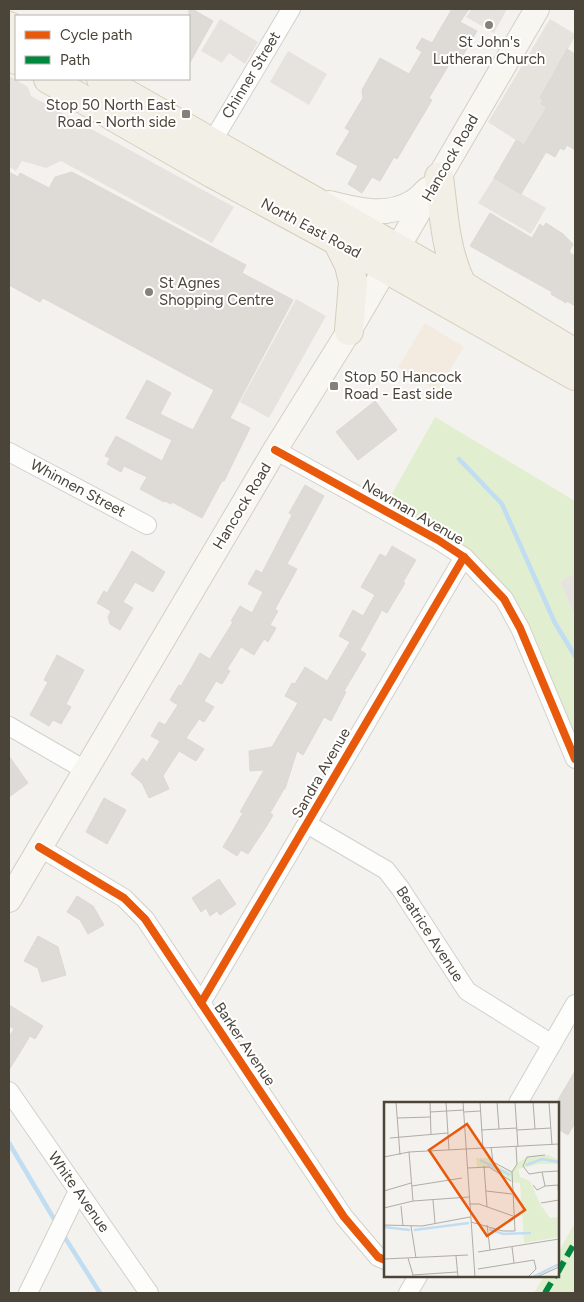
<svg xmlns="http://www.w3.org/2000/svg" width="584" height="1302" font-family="Figtree,sans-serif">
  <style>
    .commercial { fill: #f3ebdf }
    .green { fill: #e1eecf }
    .parking { fill: #e6e3df }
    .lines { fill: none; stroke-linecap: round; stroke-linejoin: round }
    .stream { stroke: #c0ddf1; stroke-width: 4.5 }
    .building { fill: #dedbd6; stroke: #dcd9d4 }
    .minor-casing { stroke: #d2d0cb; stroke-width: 20 }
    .secondary-casing { stroke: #d3cfc5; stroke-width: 26 }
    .primary-casing { stroke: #d6cebb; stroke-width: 30 }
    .minor { stroke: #fdfdfc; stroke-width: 18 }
    .secondary { stroke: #f7f6f1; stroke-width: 24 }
    .primary { stroke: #f2efe6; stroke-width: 28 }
    .quiet { stroke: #00873e; stroke-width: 6; stroke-dasharray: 12 6; stroke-linecap: butt }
    .cycleway-casing { stroke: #fff; stroke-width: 11 }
    .cycleway { stroke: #e8590c; stroke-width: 8 }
    .poi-dot { fill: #868178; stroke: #fff; stroke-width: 2 }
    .labels { text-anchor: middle; stroke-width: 4; stroke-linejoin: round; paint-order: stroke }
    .poi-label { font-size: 15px; fill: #4b4439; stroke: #fff; text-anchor: start }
    .street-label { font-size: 15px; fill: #4b4439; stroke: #fff }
    .inset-river { fill: none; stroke: #c0ddf1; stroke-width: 2.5 }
    .inset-road { fill: none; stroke: #b0aca6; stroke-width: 1 }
    .view { fill: #e8590c; fill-opacity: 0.15; stroke: #e8590c; stroke-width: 2.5 }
    .inset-edge { fill: none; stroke: #4b4439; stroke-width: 2.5 }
  </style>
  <rect width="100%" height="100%" fill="#f4f2ee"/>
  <polygon class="commercial" points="425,323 464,347 437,391 398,367"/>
  <g class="green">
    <polygon points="435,417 575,501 575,574 560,581 575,617 575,759 520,628 478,570 383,510"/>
    <polygon points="575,1222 575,1293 534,1293 544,1276 558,1276 558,1253"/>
  </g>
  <g class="parking">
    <polygon points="472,9 507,9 494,33 466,17"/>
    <polygon points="220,19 258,42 245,64 229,53 222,63 201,51"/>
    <polygon points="550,19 575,34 575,37 551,77 541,98 543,100 541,104 547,107 525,146 488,122"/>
    <polygon points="288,51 327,74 309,105 270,82"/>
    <polygon points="9,76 28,87 31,96 234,207 212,243 61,161 46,168 22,161 16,171 9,167"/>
    <polygon points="494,178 546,208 531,234 478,203"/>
    <polygon points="296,299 326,316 269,418 240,402"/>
    <polygon points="575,574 575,617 560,581"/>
  </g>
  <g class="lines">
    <g class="stream">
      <polyline points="459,459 502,504 555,623 575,656"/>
      <polyline points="9,1143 57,1224"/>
      <polyline points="62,1233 100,1293"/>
    </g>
  </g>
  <g class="building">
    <polygon points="189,9 192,9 213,21 189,64"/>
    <polygon points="452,9 469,9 460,22 477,31 462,57 456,53 429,98 432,100 397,159 394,157 380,181 372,177 362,193 348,184 358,166 336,154 350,131 345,128 363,98 362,90 380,58 409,74 422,52 416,48 422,38 432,43"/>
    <polygon points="567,49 575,54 575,150 567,145 564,150 560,148 555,157 546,152 521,194 494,178 516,140 524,145 547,107 541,104 543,100 540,98"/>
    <polygon points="9,172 18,177 20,173 49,188 55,177 72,172 246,265 242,273 293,300 230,418 250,428 224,481 222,481 202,518 172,502 171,504 165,501 164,502 140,489 147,477 124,466 121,472 107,464 110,458 105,456 116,436 162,461 172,440 126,418 147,380 171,393 160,414 193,430 214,390 43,298 40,302 9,285"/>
    <polygon points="490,213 532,238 540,224 543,227 546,223 563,234 573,244 569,252 575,256 575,306 567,301 566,303 551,294 552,292 470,246"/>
    <polygon points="375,401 397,430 358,460 336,432"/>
    <polygon points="305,485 324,496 287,564 297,569 275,609 278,611 270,625 276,628 268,642 264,639 254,655 241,647 227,669 230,671 222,684 216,681 204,701 214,707 204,722 199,719 186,738 204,749 196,761 179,751 163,776 169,789 149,798 142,783 131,774 143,758 147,762 160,741 151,736 159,722 165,725 178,705 170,700 179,685 181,686 200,653 210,659 233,622 231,621 240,606 252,613 263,592 248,584 256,570 262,573 292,515 289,513"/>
    <polygon points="392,546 416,560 403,582 405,583 387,613 382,610 360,650 366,654 344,691 346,692 331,721 324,717 303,755 297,751 285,789 284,789 270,813 273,815 266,827 248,854 241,850 237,856 223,847 243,813 240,812 264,770 250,771 249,751 272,747 298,703 285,696 292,683 295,684 305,667 327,681 350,642 339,636 353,610 363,616 375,595 361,587 380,554 386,557"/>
    <polygon points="132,551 165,572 153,592 135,582 123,602 133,608 120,630 110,624 108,617 111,611 97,603 104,591 107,593"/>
    <polygon points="57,655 84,670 66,704 71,707 61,724 53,720 49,726 30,715 48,682 44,680"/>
    <polygon points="9,756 28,783 9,797"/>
    <polygon points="104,798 126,810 107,844 86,832"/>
    <polygon points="219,879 236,904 220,915 217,911 210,916 206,908 201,912 192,898"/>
    <polygon points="77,896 93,906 104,925 88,934 80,920 67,912"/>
    <polygon points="38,936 58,947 66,975 42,982 38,968 24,961"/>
    <polygon points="9,1005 43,1026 35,1039 30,1036 9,1070 9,1037 14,1029 9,1026"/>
    <polygon points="575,1071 575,1123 568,1135 558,1129 558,1100"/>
  </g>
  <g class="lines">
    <defs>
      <g id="minor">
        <polyline points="212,142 291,9"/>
        <polyline points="275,450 438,540 464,557 504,599 520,628 575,759"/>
        <polyline points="9,452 147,525"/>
        <polyline points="9,726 85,770"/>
        <polyline points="307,824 386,870 400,888 467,991 552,1044"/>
        <polyline points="39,847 124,898 145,919 344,1217 378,1257 385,1260"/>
        <polyline points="201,1003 464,557"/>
        <polyline points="9,1091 149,1293"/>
        <polyline points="518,1103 575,1004"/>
        <polyline points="28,1293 78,1191"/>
        <polyline points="408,1293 418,1276"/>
      </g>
      <g id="secondary">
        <path d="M329 203C357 210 387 218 413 202 419 199 423 193 428 189"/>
        <polyline points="9,900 275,450 349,331 537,9"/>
      </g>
      <g id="primary">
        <polyline points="9,26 16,30"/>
        <polyline points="9,56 16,60"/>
        <polyline points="48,79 213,174 337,241 575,376"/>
        <polyline points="101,79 469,289 575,353"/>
        <path d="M439 177C444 215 445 250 462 285"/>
        <polyline points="337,241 349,265 353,282 349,331"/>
      </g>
    </defs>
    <use href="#minor" class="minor-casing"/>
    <use href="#secondary" class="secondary-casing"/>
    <use href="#primary" class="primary-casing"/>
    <use href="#minor" class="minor"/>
    <use href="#secondary" class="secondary"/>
    <use href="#primary" class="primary"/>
    <g class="quiet">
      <polyline points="558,1272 575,1242"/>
      <polyline points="545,1293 555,1276"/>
    </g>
    <defs>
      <g id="cycleway">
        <polyline points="275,450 438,540 464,557 504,599 520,628 575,759"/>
        <polyline points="39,847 124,898 145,919 344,1217 378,1257 385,1260"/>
        <polyline points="201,1003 464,557"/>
      </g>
    </defs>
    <use href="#cycleway" class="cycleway-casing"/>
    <use href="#cycleway" class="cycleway"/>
  </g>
  <g class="poi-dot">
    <circle cx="489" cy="25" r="5"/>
    <rect x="181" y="109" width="10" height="10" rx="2.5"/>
    <circle cx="149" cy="292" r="5"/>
    <rect x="329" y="381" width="10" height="10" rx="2.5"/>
  </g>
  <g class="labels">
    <g class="poi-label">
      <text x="489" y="47" text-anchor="middle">St John's<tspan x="489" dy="17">Lutheran Church</tspan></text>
      <text x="176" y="110" text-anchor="end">Stop 50 North East<tspan x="176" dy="17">Road - North side</tspan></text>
      <text x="159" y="288">St Agnes<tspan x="159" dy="17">Shopping Centre</tspan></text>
      <text x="344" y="382">Stop 50 Hancock<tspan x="344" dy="17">Road - East side</tspan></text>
    </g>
    <g class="street-label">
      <text transform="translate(251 75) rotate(-59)" y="5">Chinner Street</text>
      <text transform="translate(450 158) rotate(-60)" y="5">Hancock Road</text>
      <text transform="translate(311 228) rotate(28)" y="5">North East Road</text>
      <text transform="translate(78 488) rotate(28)" y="5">Whinnen Street</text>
      <text transform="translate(242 506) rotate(-59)" y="5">Hancock Road</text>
      <text transform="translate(413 512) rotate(30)" y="5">Newman Avenue</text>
      <text transform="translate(321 773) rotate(-60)" y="5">Sandra Avenue</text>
      <text transform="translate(430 934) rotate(57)" y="5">Beatrice Avenue</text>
      <text transform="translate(245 1044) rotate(56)" y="5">Barker Avenue</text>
      <text transform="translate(79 1192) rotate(55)" y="5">White Avenue</text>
    </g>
  </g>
  <g transform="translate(384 1102)">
    <rect width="175" height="175" fill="#f4f2ee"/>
    <path d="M164 53 175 58V62H155L134 67 136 75 146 79 156 102 166 116 175 115V135L140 141 136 81 127 80 107 66 93 65 92 56H108V62L128 70 133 61 146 54Z" fill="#e1eecf"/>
    <path class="inset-river" d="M96 58 126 73M142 63 158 57 175 60M0 125 26 128M105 127 119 132 147 131M30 128 85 121M149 175 175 162"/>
    <path class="inset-road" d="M12 0 16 53M46 0 47 32M62 0 65 48M79 0 91 175M96 0 99 47M113 0 115 27M131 0 134 45M149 0 151 27M165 0 168 43M46 10 80 8M80 10 96 9M13 16 47 15M97 28 133 26M133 28 167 26M6 36 64 31M107 45 109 60 128 70 133 62 132 44M25 50 29 99M161 53 143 55 139 64 145 72 158 70 161 84 174 83 175 98M0 55 25 50 175 42M100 64 103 105M83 66 105 65 127 79M158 70 175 69M149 83 153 88 161 84M28 84 78 76M0 89 27 81M102 89 128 92M49 98 51 121M157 101 175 98M85 102H95L129 114M17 104 19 124M0 106 29 99 85 95M87 120 119 129H131L128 70M0 123 38 124 86 115M103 123 106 148M27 124 32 156M128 145 130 161M94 150 175 137M72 154 74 175M24 156 29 173M0 157 84 153M94 167 150 158 152 167 144 175M28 173 73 170M153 175 175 165"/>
    <path class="view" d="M83 22 141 108 103 134 45 48Z"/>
    <rect width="175" height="175" class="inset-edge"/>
  </g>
  <rect width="584" height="1302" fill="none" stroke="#4b4439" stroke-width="20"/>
  <rect x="15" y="15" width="175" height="65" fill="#ffffff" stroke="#b7b4b0"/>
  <rect x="25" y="31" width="25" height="8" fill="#e8590c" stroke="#b7b4b0"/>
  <text x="60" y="40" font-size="15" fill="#4b4439">Cycle path</text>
  <rect x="25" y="56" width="25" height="8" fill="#00873e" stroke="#b7b4b0"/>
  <text x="60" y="65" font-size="15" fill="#4b4439">Path</text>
</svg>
